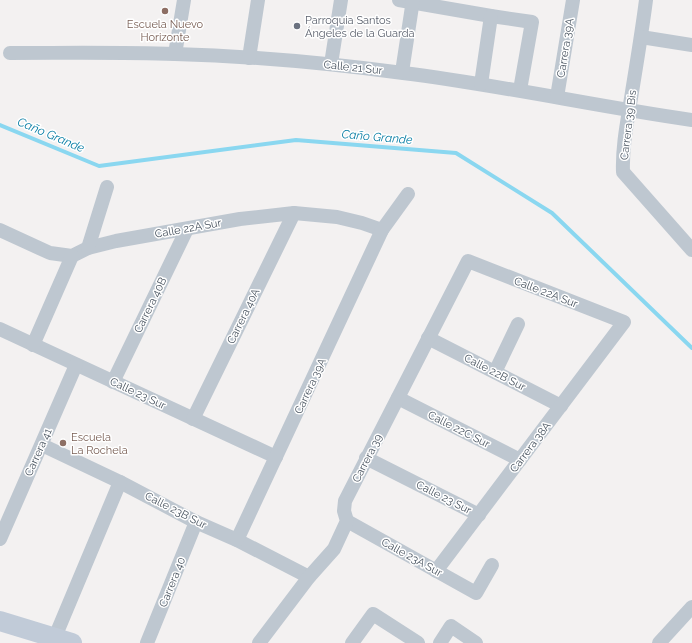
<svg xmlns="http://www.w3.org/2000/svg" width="692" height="643" font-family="Raleway,sans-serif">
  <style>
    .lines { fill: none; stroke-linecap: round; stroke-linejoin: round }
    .stream { stroke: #8ad7f0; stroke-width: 4 }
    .street { stroke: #bec7d0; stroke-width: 14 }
    .secondary { stroke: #c1cbd8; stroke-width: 20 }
    .education-dot { fill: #8d6e63; stroke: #fff; stroke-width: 1.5 }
    .worship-dot { fill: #6b7280; stroke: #fff; stroke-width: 1.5 }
    .labels { text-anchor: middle; stroke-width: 3; stroke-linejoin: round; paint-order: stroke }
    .worship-label { font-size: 11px; fill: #5b616d; stroke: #fff; text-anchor: start }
    .education-label { font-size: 11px; fill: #785e54; stroke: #fff }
    .street-label { font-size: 11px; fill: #48535f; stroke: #fff }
    .water-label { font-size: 12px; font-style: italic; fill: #077da4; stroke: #fff }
  </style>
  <rect width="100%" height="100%" fill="#f3f1f1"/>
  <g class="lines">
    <polyline class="stream" points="0,125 99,166 296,140 456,153 552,213 692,348"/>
    <g class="street">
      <polyline points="399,0 491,16 532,22 520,90"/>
      <path d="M646 0C642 31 637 61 632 92 628 118 622 145 623 172L692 250"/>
      <polyline points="641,37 692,45"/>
      <path d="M10 53C65 53 120 52 175 54 251 56 327 63 403 73 500 85 595 106 692 120"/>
      <polyline points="175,54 184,0"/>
      <polyline points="249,58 258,0"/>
      <polyline points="331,64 341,0"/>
      <polyline points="402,72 413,0"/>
      <polyline points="481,84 491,16"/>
      <polyline points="557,97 573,0"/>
      <polyline points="0,230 50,253 72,256 88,248 116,241 240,219 294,213 337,217 362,223 382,230"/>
      <polyline points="88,248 107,187"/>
      <polyline points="0,329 276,457"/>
      <polyline points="428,338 561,406"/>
      <polyline points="33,345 72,256"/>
      <polyline points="495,372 518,324"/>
      <polyline points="113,382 187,229"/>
      <polyline points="398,398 520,460"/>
      <polyline points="193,419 294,213"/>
      <polyline points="42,445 120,482 196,522 237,540 309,577"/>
      <polyline points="366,458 479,515"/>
      <polyline points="347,521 476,593 492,565"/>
      <polyline points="0,539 76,365"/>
      <polyline points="237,540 382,230 408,194"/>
      <polyline points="55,637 120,482"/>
      <polyline points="147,643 196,522"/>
      <polyline points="259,643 309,577 334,549 347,521 344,511 345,501 468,261 624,322 436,571"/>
      <polyline points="352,643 373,614 418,643"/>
      <polyline points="440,643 451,626 476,643"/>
      <polyline points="659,643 692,607"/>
    </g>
    <polyline class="secondary" points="0,621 72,643"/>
  </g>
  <g class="education-dot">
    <circle cx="165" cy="11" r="4"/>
    <circle cx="63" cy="443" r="4"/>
  </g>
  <circle class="worship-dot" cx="297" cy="26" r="4"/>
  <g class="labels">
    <g class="worship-label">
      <text x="305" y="24">Parroquia Santos<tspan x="305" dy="13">Ángeles de la Guarda</tspan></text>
    </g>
    <g class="education-label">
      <text x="165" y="28">Escuela Nuevo<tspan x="165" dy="13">Horizonte</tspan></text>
      <text x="71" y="441" text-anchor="start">Escuela<tspan x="71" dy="13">La Rochela</tspan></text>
    </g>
    <g class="street-label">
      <text transform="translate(565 48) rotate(-81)" y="4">Carrera 39A</text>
      <text transform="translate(353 67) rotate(6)" y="4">Calle 21 Sur</text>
      <text transform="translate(628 125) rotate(-83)" y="4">Carrera 39 Bis</text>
      <text transform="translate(188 228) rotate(-10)" y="4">Calle 22A Sur</text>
      <text transform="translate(546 292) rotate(21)" y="4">Calle 22A Sur</text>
      <text transform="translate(150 305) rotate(-64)" y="4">Carrera 40B</text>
      <text transform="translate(243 316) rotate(-64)" y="4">Carrera 40A</text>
      <text transform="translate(495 372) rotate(27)" y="4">Calle 22B Sur</text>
      <text transform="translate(310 386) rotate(-65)" y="4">Carrera 39A</text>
      <text transform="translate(138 393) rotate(25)" y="4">Calle 23 Sur</text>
      <text transform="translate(459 429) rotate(27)" y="4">Calle 22C Sur</text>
      <text transform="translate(530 447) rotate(-53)" y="4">Carrera 38A</text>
      <text transform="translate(38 452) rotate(-66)" y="4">Carrera 41</text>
      <text transform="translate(367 458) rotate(-63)" y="4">Carrera 39</text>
      <text transform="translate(444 497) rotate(27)" y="4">Calle 23 Sur</text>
      <text transform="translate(176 510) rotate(27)" y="4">Calle 23B Sur</text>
      <text transform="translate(412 557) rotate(29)" y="4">Calle 23A Sur</text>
      <text transform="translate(172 582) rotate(-68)" y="4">Carrera 40</text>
    </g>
    <g class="water-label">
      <text transform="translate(51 135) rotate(23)" y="4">Caño Grande</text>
      <text transform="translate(377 137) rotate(5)" y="4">Caño Grande</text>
    </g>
  </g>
</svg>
